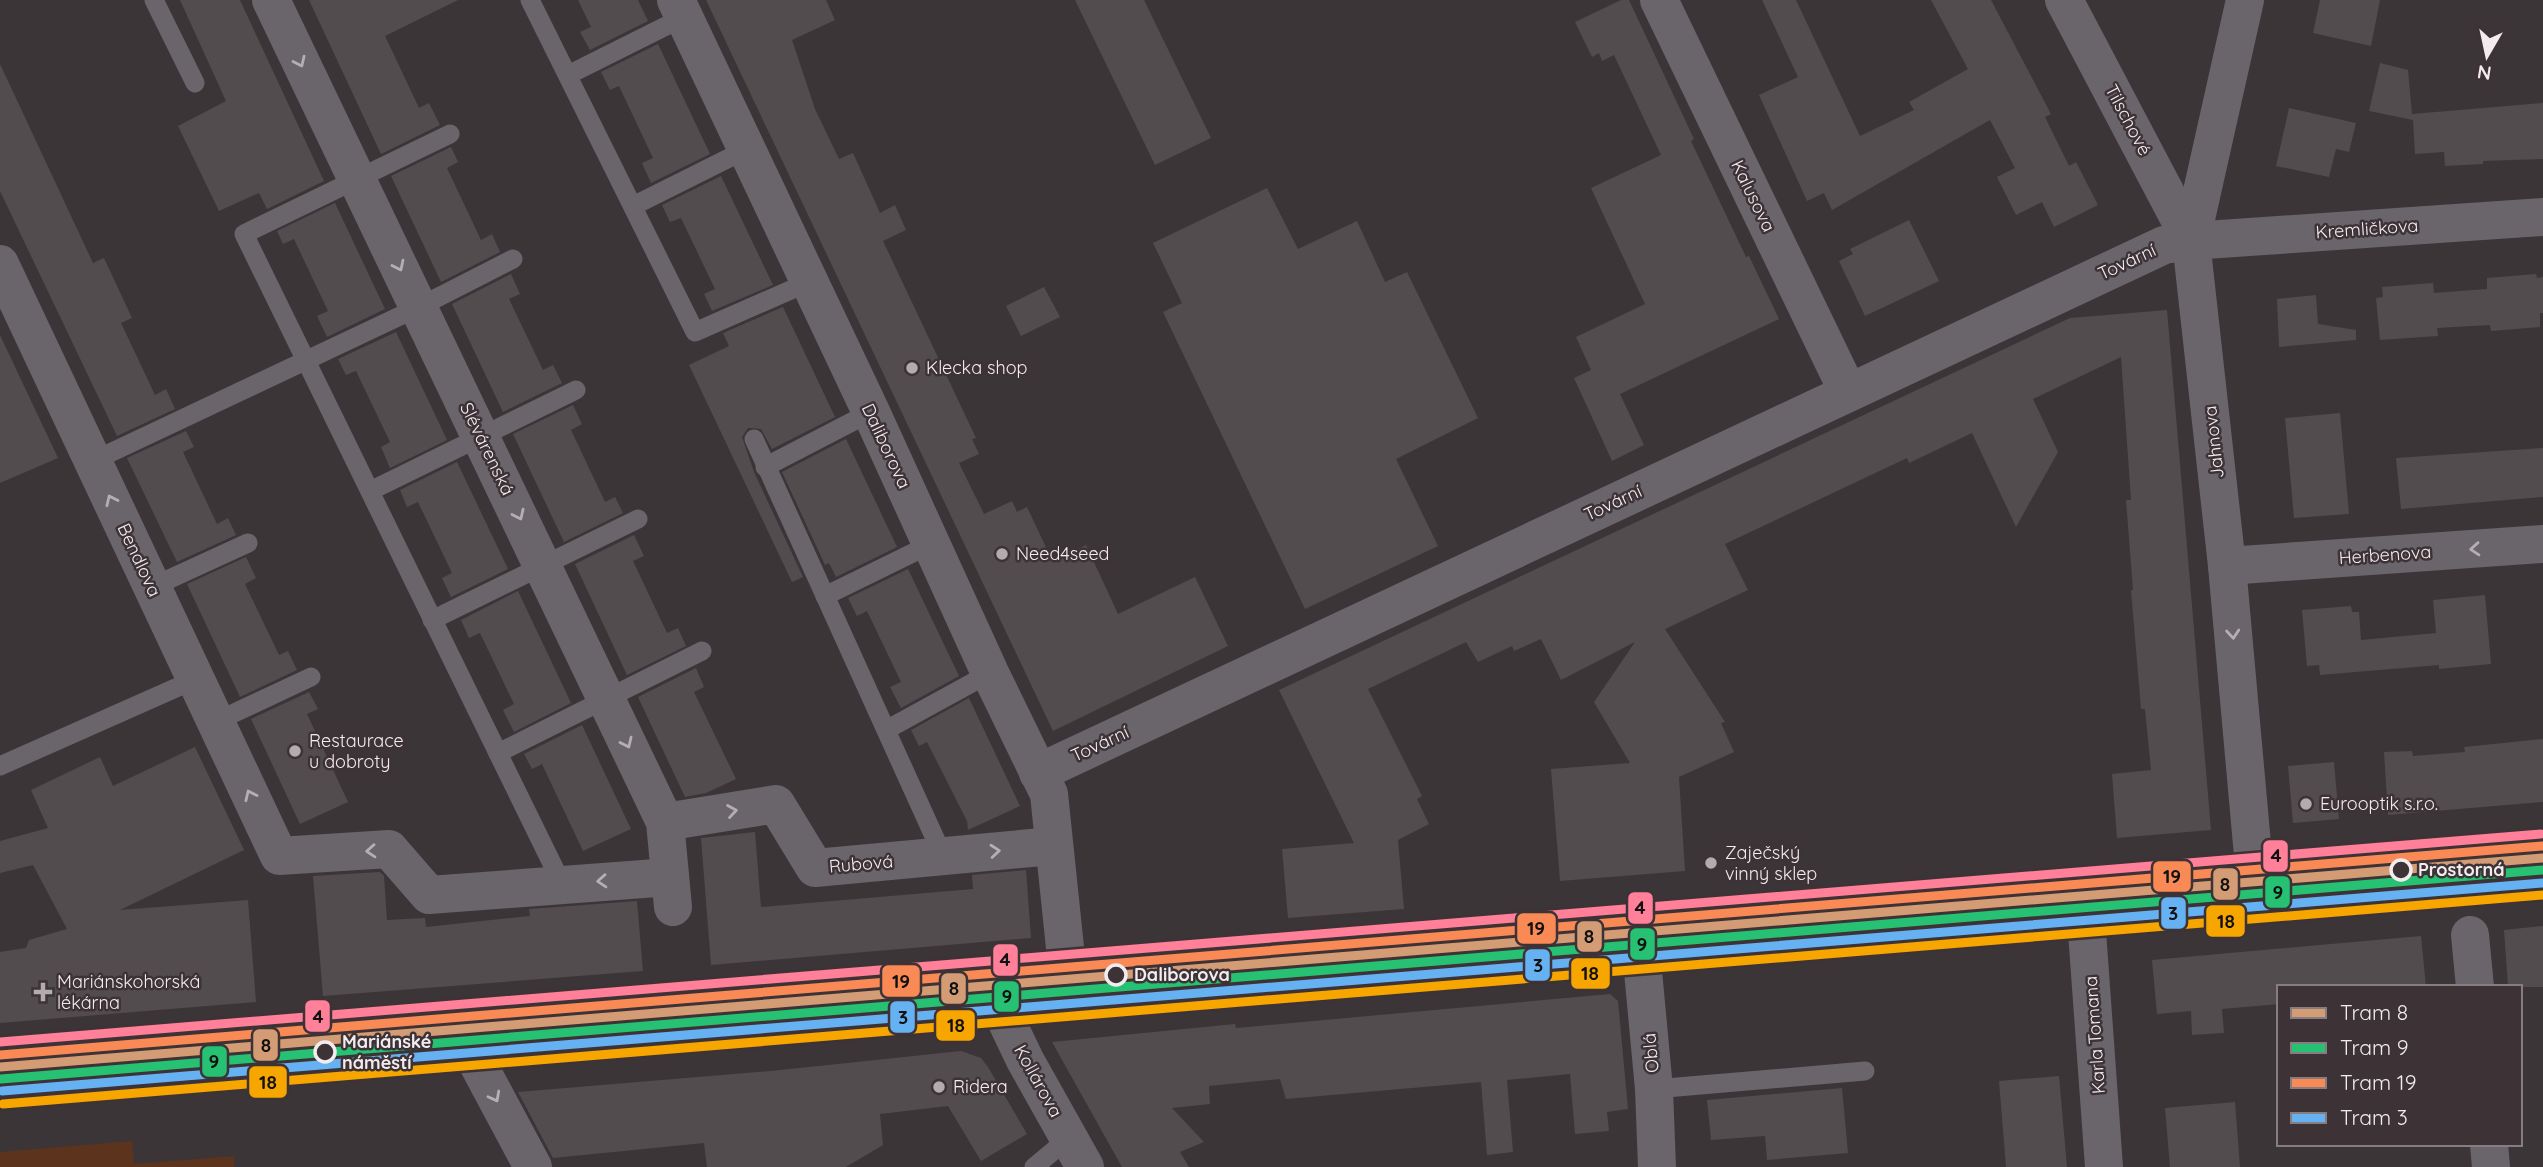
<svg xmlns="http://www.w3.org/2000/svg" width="2543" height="1167" font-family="Quicksand,sans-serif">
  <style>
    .green { fill: #5c341d }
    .building { fill: #524c4e }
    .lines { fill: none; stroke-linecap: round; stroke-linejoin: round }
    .service { stroke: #6a646b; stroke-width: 19 }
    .minor { stroke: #6a646b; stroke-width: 38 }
    .secondary { stroke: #756e77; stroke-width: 38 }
    .tram-1-casing { stroke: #3d3337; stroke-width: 14 }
    .tram-2-casing { stroke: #3d3337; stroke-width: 14 }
    .tram-3-casing { stroke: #3d3337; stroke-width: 14 }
    .tram-4-casing { stroke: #3d3337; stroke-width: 14 }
    .tram-5-casing { stroke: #3d3337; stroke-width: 14 }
    .tram-6-casing { stroke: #3d3337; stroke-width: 14 }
    .tram-1 { stroke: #d39c74; stroke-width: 9 }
    .tram-2 { stroke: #26c172; stroke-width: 9 }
    .tram-3 { stroke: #f98a56; stroke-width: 9 }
    .tram-4 { stroke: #66b1f2; stroke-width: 9 }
    .tram-5 { stroke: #ff8098; stroke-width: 9 }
    .tram-6 { stroke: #f7a600; stroke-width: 9 }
    .oneway { stroke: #b5afb4 }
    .poi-dot { fill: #b3acaf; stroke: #3d3337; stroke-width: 2.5 }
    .stop-dot { fill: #3d3337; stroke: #f3ecef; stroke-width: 3.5 }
    .labels { text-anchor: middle; stroke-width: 5; stroke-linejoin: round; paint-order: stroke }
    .street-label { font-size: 18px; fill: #f3ecef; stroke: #3d3337 }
    .poi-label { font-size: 18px; fill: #f3ecef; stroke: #3d3337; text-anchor: start }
    .stop-label { font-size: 18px; font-weight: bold; fill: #f3ecef; stroke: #3d3337; text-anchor: start }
    .line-badge { stroke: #3d3337; stroke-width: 2.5 }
    .pale-badge-label { font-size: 19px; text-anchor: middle; font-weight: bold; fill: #111 }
  </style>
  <rect width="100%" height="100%" fill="#3b3538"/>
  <polygon class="green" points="132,1141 134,1164 234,1156 234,1167 0,1167 0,1152"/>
  <g class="building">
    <polygon points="180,0 240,0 324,181 267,209 259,193 219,211 178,126 226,101"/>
    <polygon points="309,0 458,0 385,36 419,108 429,103 440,125 381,154"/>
    <polygon points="578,0 638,0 648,21 590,50 580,32 591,27"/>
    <polygon points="706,0 826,0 835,20 792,40 815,109 839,159 853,153 880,213 895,205 906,230 883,241 976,438 972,439 979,454 959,463 984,514 1012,501 1017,512 1027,507 1053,562 1086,545 1118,614 1195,577 1228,646 1053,731"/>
    <polygon points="1075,0 1144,0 1211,138 1155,165"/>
    <polygon points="1621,0 1629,0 1694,139 1691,141 1746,257 1749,256 1779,319 1620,394 1644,445 1612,461 1574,378 1591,370 1576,337 1645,304 1591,188 1661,155 1614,55 1602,61 1599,53 1592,57 1575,22"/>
    <polygon points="1762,0 1796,0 1860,136 1914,110 1909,102 1968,69 1931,0 1991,0 2051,114 2045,117 2069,166 2076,162 2098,205 2054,227 2042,202 2016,215 1997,177 2015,168 1990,120 1832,210 1824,193 1807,201 1759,95 1798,77"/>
    <polygon points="2320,0 2380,0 2371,46 2313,33"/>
    <polygon points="658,44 710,154 651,183 642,163 653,158 619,86 610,90 601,72"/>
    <polygon points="2380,63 2408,70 2412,114 2543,103 2543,159 2483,161 2483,164 2445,166 2444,152 2415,154 2413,120 2369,111"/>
    <polygon points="0,64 93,263 104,258 132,318 121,323 155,395 166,389 175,409 117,436 0,191"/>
    <polygon points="2289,108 2356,123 2349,152 2336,149 2329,177 2276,166"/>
    <polygon points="451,147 458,162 447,168 481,240 492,234 500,252 441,282 391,176"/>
    <polygon points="721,176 773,285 712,311 704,294 715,289 681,218 670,222 662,205"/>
    <polygon points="1267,188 1298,249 1357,221 1385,282 1407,272 1478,418 1396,459 1438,546 1305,609 1163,312 1182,303 1153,243"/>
    <polygon points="335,203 385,309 327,337 317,316 328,311 294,239 283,244 277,231"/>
    <polygon points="1909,220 1939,281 1865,316 1839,261 1853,254 1850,249"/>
    <polygon points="511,274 520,294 509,299 543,370 553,365 562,383 503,412 452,304"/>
    <polygon points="2536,274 2537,278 2543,277 2543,313 2540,313 2540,327 2491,331 2490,325 2437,328 2438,336 2380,340 2376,298 2383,297 2382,287 2433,283 2434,293 2487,289 2487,278"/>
    <polygon points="1044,287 1060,317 1021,336 1006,306"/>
    <polygon points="2316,295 2318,324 2356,330 2356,340 2279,347 2277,299"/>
    <polygon points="783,307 835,417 772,449 761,429 748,428 742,437 754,472 803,577 792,582 689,365 729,346 723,333"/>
    <polygon points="2167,310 2211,830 2117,838 2112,774 2151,770 2145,709 2141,709 2131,590 2133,590 2126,500 2131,500 2121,357 2033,399 2058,452 2016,527 1972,433 1909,463 1907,458 1725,544 1748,590 1665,629 1725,722 1721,723 1734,752 1679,777 1685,871 1560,881 1551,769 1630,763 1594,702 1635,642 1561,680 1541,639 1514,651 1512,646 1478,662 1466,642 1368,689 1422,796 1417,799 1429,824 1398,840 1404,909 1288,918 1282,849 1354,843 1279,690 2070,318"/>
    <polygon points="396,332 447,440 390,468 381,447 390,442 356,371 346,375 338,359"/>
    <polygon points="0,335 58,458 0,483"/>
    <polygon points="573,405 582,424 571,430 605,502 615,497 623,513 564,542 513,434"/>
    <polygon points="2340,413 2349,514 2294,518 2285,418"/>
    <polygon points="186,431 194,447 183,452 217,524 228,518 236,535 177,562 127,458"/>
    <polygon points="846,439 897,547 836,577 829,563 825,565 782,472"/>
    <polygon points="2543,448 2543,497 2401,509 2396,458"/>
    <polygon points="457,462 508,569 451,597 442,578 452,573 418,502 407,507 400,490"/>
    <polygon points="634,535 644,556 633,561 667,633 678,628 686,646 627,675 575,564"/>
    <polygon points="246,557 256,578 245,584 279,655 288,651 297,670 240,697 187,584"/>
    <polygon points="908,569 959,676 901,708 890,687 901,682 867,611 857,616 848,598"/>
    <polygon points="518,591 571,703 514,732 503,710 514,704 480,633 469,638 461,620"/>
    <polygon points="2485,595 2491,664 2439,669 2439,665 2320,675 2319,665 2307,666 2302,610 2351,606 2352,612 2359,612 2361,640 2436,633 2433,600"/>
    <polygon points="696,668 704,687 694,692 736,779 706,793 685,797 638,697"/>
    <polygon points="309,692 318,709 307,714 348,802 300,824 251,719"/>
    <polygon points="969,698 1020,806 968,830 967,821 927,742 919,746 911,730"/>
    <polygon points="582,725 631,829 583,851 542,764 532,769 524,754"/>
    <polygon points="2543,739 2543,802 2388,815 2384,752 2412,751 2413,756 2465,752 2464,747"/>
    <polygon points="195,747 244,850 120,910 248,900 256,1002 0,1023 0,952 26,948 29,940 67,929 33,865 0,873 0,841 48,828 31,790 100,757 113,786"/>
    <polygon points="2334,762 2339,819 2293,823 2288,766"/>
    <polygon points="755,832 761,907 973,889 972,875 1026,870 1031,938 711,965 701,838"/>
    <polygon points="380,872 384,876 387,920 425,918 426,927 530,916 529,909 637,901 643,971 323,996 313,876"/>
    <polygon points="2543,926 2543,987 2508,987 2504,930"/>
    <polygon points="2421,936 2426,987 2279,987 2279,1004 2222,1009 2224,1033 2192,1035 2191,1011 2157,1014 2152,960"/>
    <polygon points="1610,994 1618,1001 1628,1109 1607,1112 1609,1131 1575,1134 1570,1074 1507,1080 1513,1152 1487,1155 1481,1082 1286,1099 1280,1079 1209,1086 1210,1104 1172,1108 1204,1142 1180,1152 1189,1167 1122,1167 1052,1042 1235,1024 1236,1028"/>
    <polygon points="961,1051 981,1058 988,1067 1027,1134 981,1161 948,1106 880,1114 883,1145 846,1167 707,1167 704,1143 553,1158 518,1092 771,1071"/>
    <polygon points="2059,1076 2067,1167 2006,1167 1999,1081"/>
    <polygon points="1842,1088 1848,1153 1767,1160 1765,1136 1711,1140 1707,1100"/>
    <polygon points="2235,1102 2240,1167 2170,1167 2165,1108"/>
  </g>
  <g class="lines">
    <g class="service">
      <polyline points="154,0 195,83"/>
      <polyline points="530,0 695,332 809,282"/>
      <polyline points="568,75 684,17"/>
      <polyline points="450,134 244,234 562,884"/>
      <polyline points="633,206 747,149"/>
      <polyline points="754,439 943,856"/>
      <polyline points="93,461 419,307 513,259"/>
      <polyline points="765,467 871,412"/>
      <polyline points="370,491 576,390"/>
      <polyline points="152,587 248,543"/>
      <polyline points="825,596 931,544"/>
      <polyline points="432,620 638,519"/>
      <polyline points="215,722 311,677"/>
      <polyline points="886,730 990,673"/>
      <polyline points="498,753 702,651"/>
      <polyline points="0,766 196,679"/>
      <polyline points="1654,1089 1865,1071"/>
      <polyline points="1034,1167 1069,1138"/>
    </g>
    <g class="minor">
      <polyline points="271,0 665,822 673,907"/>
      <polyline points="676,0 871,412 990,673 1049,794 1069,986"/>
      <polyline points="1659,0 1848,392"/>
      <polyline points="2064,0 2191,241"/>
      <polyline points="2245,0 2191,241 2227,566 2256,889"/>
      <polyline points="0,264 279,856 389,849 429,895 670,877"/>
      <polyline points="2227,566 2543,544"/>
      <polyline points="1038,773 2164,245 2191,241 2543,217"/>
      <polyline points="665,822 776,804 815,868 1053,846"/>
      <polyline points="2085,904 2104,1167"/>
      <polyline points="2470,935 2475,987"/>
      <polyline points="1640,939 1654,1089 1657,1167"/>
      <polyline points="993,993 1025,1060 1085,1167"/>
      <polyline points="463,1036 533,1167"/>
      <polyline points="2489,1144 2491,1167"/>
    </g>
    <polyline class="secondary" points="0,1075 2543,866"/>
    <defs>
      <polyline id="tram-1" points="0,1067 2543,858"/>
      <polyline id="tram-2" points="1,1079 2543,870"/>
      <polyline id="tram-3" points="0,1055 2542,846"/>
      <polyline id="tram-4" points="2,1091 2543,883"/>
      <polyline id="tram-5" points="0,1042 2541,834"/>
      <polyline id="tram-6" points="3,1104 2543,895"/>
    </defs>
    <use href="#tram-1" class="tram-1-casing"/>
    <use href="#tram-2" class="tram-2-casing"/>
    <use href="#tram-3" class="tram-3-casing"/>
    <use href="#tram-4" class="tram-4-casing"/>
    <use href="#tram-5" class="tram-5-casing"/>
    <use href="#tram-6" class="tram-6-casing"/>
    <use href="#tram-1" class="tram-1"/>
    <use href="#tram-2" class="tram-2"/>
    <use href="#tram-3" class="tram-3"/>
    <use href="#tram-4" class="tram-4"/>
    <use href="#tram-5" class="tram-5"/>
    <use href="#tram-6" class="tram-6"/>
  </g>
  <defs><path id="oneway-chevron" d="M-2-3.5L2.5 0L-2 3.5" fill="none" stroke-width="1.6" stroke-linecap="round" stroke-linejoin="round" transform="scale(1.75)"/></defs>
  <g class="oneway">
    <use href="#oneway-chevron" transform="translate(300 62) rotate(65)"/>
    <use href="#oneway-chevron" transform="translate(399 266) rotate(64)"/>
    <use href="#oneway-chevron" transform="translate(111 500) rotate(-115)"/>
    <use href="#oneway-chevron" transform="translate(519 515) rotate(65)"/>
    <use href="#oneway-chevron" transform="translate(2475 549) rotate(176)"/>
    <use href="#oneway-chevron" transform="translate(2233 634) rotate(85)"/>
    <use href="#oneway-chevron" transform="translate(627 743) rotate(65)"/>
    <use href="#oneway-chevron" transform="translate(250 795) rotate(-115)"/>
    <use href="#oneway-chevron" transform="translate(732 811) rotate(-9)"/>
    <use href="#oneway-chevron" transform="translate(371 851) rotate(176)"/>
    <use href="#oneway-chevron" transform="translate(995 851) rotate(-5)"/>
    <use href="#oneway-chevron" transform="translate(602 881) rotate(176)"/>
    <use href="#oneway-chevron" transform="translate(495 1097) rotate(62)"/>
  </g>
  <g class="poi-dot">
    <circle cx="912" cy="368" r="7"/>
    <circle cx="1002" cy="554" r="7"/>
    <circle cx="295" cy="751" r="7"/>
    <circle cx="2306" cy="804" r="7"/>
    <circle cx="1711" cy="863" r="7"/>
    <path d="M39.5 981.5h7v7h7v7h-7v7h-7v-7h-7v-7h7z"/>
    <circle cx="939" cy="1087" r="7"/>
  </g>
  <g class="stop-dot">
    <circle cx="2401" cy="870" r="10"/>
    <circle cx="1116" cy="975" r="10"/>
    <circle cx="325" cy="1052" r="10"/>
  </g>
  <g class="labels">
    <g class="street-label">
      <text transform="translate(2128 120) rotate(62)" y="6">Tilschové</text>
      <text transform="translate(1753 196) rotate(64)" y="6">Kalusova</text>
      <text transform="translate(2367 229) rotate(-4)" y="6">Kremličkova</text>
      <text transform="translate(2127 262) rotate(-25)" y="6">Tovární</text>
      <text transform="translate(2214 442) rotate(-96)" y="6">Jahnova</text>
      <text transform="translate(886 446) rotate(65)" y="6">Daliborova</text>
      <text transform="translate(487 449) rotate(64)" y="6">Slévárenská</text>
      <text transform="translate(1613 503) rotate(-25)" y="6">Tovární</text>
      <text transform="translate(2385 555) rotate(-4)" y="6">Herbenova</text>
      <text transform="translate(139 560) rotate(65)" y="6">Bendlova</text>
      <text transform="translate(1100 744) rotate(-25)" y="6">Tovární</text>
      <text transform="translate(861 864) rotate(-5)" y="6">Rubová</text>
      <text transform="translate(2095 1035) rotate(-94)" y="6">Karla Tomana</text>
      <text transform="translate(1651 1053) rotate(-95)" y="6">Oblá</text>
      <text transform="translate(1038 1081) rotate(61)" y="6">Kollárova</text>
    </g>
    <g class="poi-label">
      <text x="926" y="374">Klecka shop</text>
      <text x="1016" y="560">Need4seed</text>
      <text x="309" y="747">Restaurace<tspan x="309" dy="21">u dobroty</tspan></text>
      <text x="2320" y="810">Eurooptik s.r.o.</text>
      <text x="1725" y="859">Zaječský<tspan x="1725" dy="21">vinný sklep</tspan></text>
      <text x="57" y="988">Mariánskohorská<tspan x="57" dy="21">lékárna</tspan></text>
      <text x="953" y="1093">Ridera</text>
    </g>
    <g class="stop-label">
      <text x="2418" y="876">Prostorná</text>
      <text x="1134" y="981">Daliborova</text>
      <text x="342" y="1048">Mariánské<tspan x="342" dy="21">náměstí</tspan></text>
    </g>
  </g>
  <g class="line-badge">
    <rect x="2262" y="839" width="27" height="34" rx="7" fill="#ff8098"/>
    <rect x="2152" y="860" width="40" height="33" rx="7" fill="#f98a56"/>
    <rect x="2212" y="867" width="27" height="34" rx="7" fill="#d39c74"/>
    <rect x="2264" y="875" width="27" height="34" rx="7" fill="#26c172"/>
    <rect x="1627" y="891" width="27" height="34" rx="7" fill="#ff8098"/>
    <rect x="2160" y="896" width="27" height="34" rx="7" fill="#66b1f2"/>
    <rect x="2205" y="904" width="41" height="34" rx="7" fill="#f7a600"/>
    <rect x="1516" y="912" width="41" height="33" rx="7" fill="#f98a56"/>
    <rect x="1576" y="920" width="27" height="33" rx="7" fill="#d39c74"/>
    <rect x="1629" y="927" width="27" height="34" rx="7" fill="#26c172"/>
    <rect x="992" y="943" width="27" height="34" rx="7" fill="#ff8098"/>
    <rect x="1524" y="948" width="27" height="34" rx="7" fill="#66b1f2"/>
    <rect x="1570" y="957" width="41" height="33" rx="7" fill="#f7a600"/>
    <rect x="881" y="964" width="40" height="34" rx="7" fill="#f98a56"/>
    <rect x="940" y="972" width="27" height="33" rx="7" fill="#d39c74"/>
    <rect x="993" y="980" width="27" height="33" rx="7" fill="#26c172"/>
    <rect x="304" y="999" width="27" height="34" rx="7" fill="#ff8098"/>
    <rect x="889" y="1000" width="27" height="34" rx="7" fill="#66b1f2"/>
    <rect x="935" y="1009" width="41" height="33" rx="7" fill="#f7a600"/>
    <rect x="252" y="1028" width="27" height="34" rx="7" fill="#d39c74"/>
    <rect x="201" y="1045" width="27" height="33" rx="7" fill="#26c172"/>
    <rect x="248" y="1065" width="40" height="34" rx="7" fill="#f7a600"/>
  </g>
  <g class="pale-badge-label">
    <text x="2276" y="862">4</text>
    <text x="2172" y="883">19</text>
    <text x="2225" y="891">8</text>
    <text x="2278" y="899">9</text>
    <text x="1640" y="914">4</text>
    <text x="2173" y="920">3</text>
    <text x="2226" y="928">18</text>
    <text x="1536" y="935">19</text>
    <text x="1589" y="943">8</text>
    <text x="1642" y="951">9</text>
    <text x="1005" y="966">4</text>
    <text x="1538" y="972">3</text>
    <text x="1590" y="980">18</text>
    <text x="901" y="988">19</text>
    <text x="954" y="995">8</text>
    <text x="1007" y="1003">9</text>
    <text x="318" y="1023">4</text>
    <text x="903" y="1024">3</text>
    <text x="956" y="1032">18</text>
    <text x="266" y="1052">8</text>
    <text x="214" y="1068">9</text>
    <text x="268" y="1089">18</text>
  </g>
  <rect x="2277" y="985" width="245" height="161" fill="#3d3337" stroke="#867d81" stroke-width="2"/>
  <rect x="2291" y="1008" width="35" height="10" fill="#d39c74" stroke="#867d81" stroke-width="2"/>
  <text x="2340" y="1020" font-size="21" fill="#f3ecef">Tram 8</text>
  <rect x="2291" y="1043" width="35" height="10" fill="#26c172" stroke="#867d81" stroke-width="2"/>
  <text x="2340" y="1055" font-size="21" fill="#f3ecef">Tram 9</text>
  <rect x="2291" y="1078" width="35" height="10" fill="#f98a56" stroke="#867d81" stroke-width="2"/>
  <text x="2340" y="1090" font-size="21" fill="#f3ecef">Tram 19</text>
  <rect x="2291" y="1113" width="35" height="10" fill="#66b1f2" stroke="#867d81" stroke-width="2"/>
  <text x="2340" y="1125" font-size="21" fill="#f3ecef">Tram 3</text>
  <g transform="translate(2487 56) rotate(189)" stroke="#3d3337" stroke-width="5" paint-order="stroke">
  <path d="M0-5L12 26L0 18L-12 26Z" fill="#f3ecef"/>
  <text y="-10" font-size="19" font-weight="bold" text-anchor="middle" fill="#f3ecef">N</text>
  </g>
</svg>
